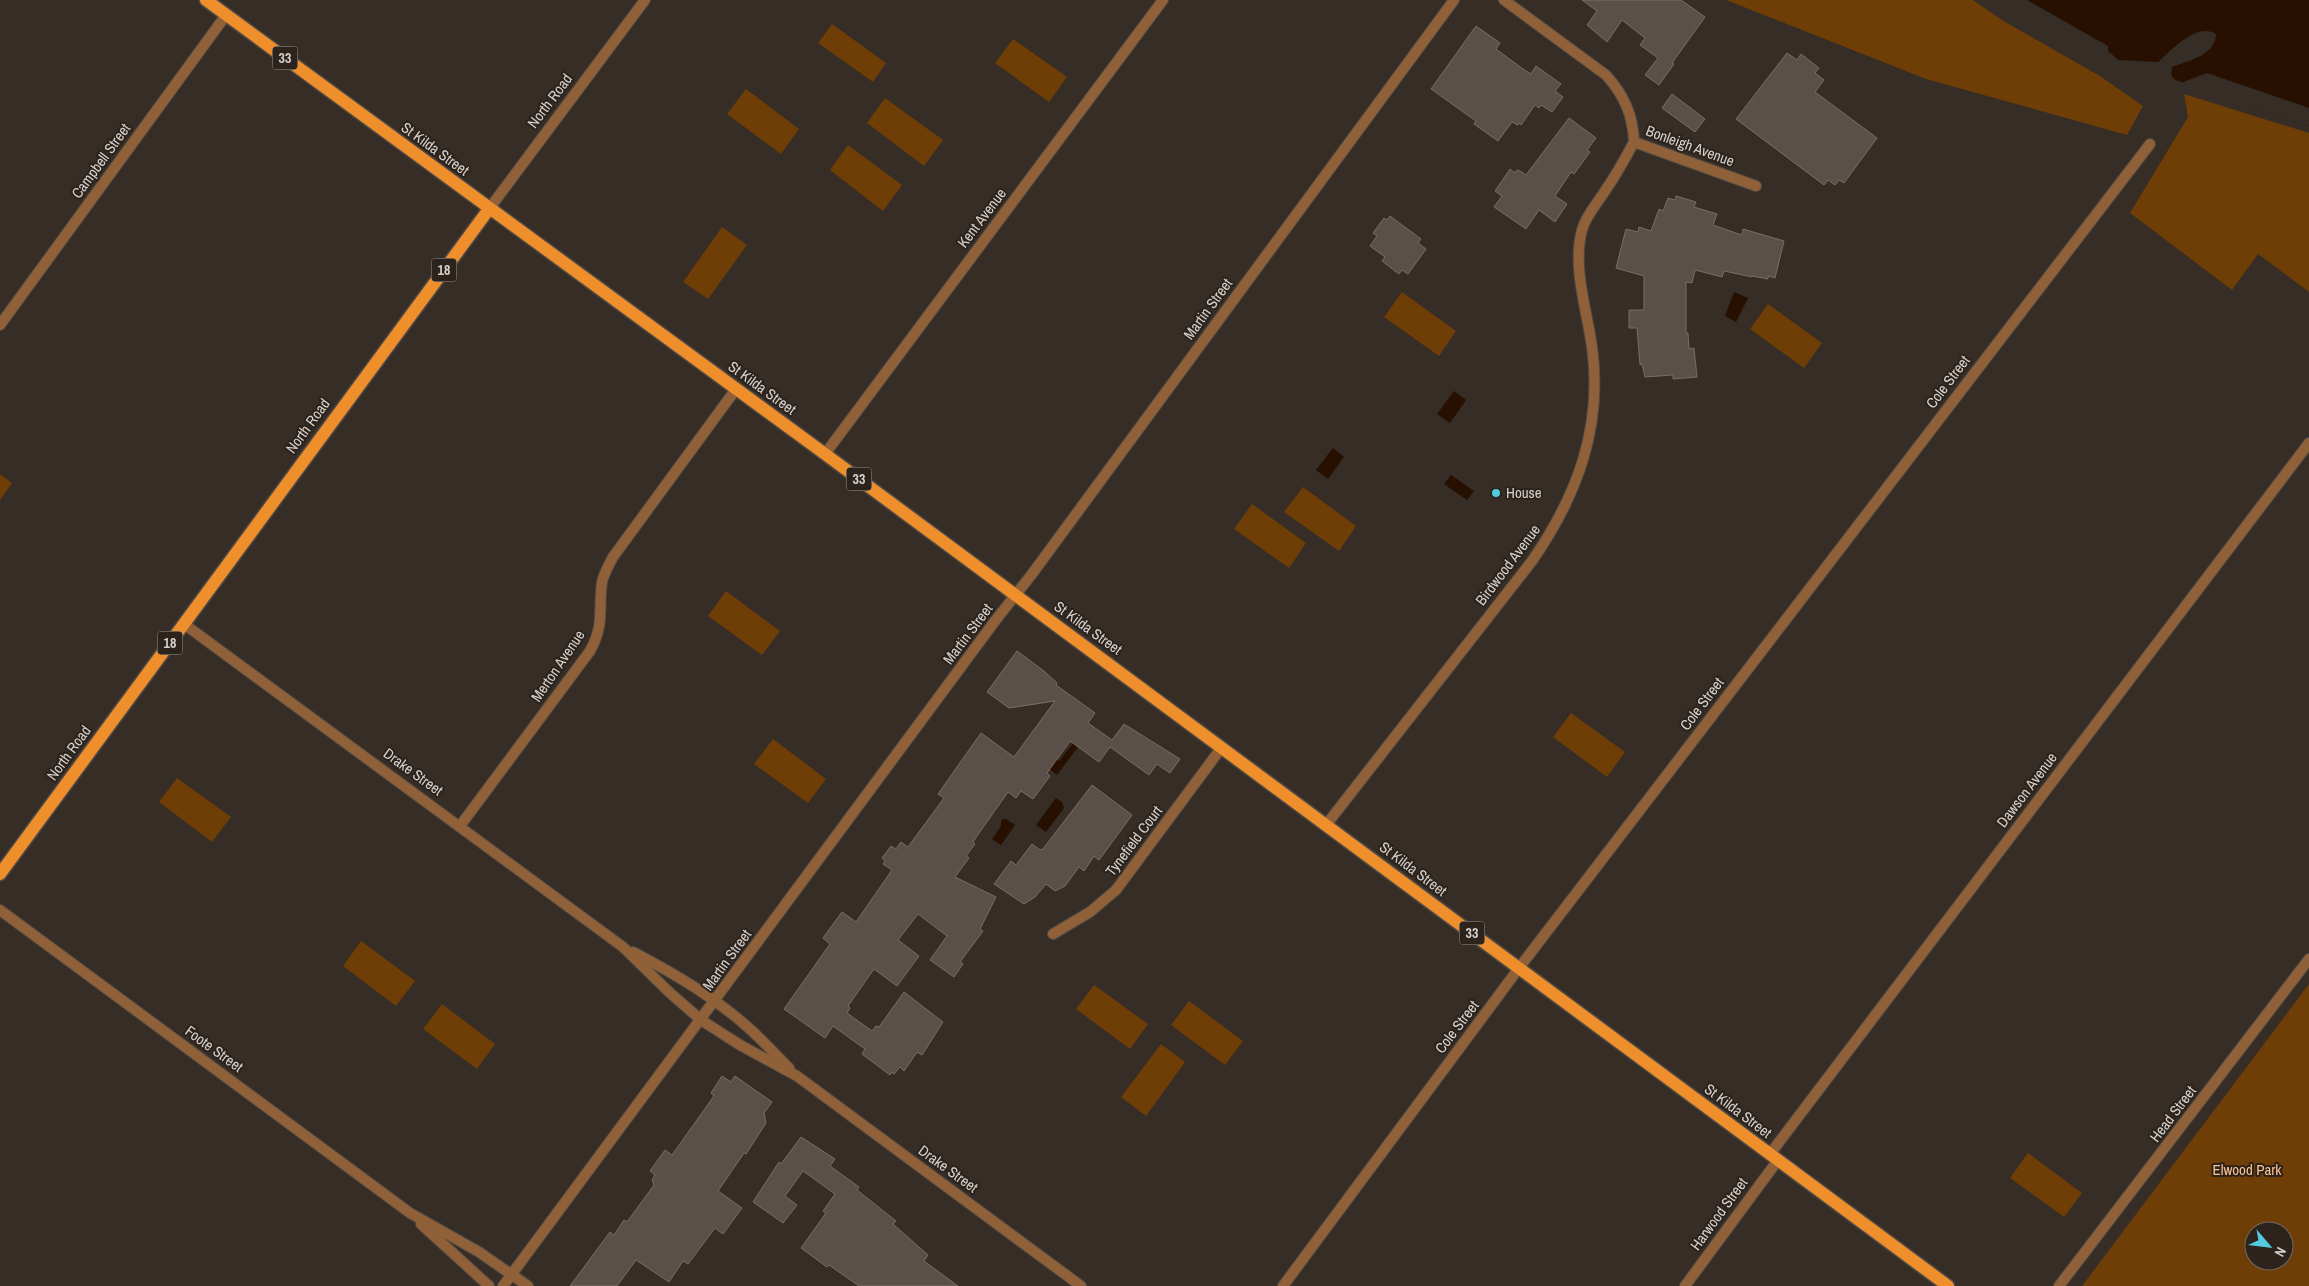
<svg xmlns="http://www.w3.org/2000/svg" width="2309" height="1286" font-family="'Archivo Narrow',sans-serif">
  <style>
    .green { fill: #6f3d06; fill-rule: evenodd }
    .water { fill: #271000 }
    .pier { fill: #352d26 }
    .building { fill: #5a5049; stroke: #786e66 }
    .lines { fill: none; stroke-linecap: round; stroke-linejoin: round }
    .street-casing { stroke: #524a44; stroke-width: 12 }
    .primary-casing { stroke: #524a44; stroke-width: 15 }
    .street { stroke: #906138; stroke-width: 10 }
    .primary { stroke: #ef8f2c; stroke-width: 12 }
    .poi-dot { fill: #54cade; stroke: #2b231c; stroke-width: 2 }
    .labels { text-anchor: middle; stroke-width: 4; stroke-linejoin: round; paint-order: stroke }
    .shield { fill: #2b231c; stroke: #a39c97; stroke-width: 1 }
    .shield-label { font-size: 14px; font-weight: bold; fill: #d6d0cc }
    .street-label { font-size: 15px; fill: #d6d0cc; stroke: #2b231c }
    .poi-label { font-size: 15px; fill: #d6d0cc; stroke: #2b231c; text-anchor: start }
    .park-label { font-size: 15px; fill: #fcc191; stroke: #2b231c }
  </style>
  <rect width="100%" height="100%" fill="#352d26"/>
  <g class="green">
    <polygon points="1726,0 1973,0 2002,20 2100,76 2143,106 2127,135 1926,79"/>
    <polygon points="832,24 886,63 873,82 818,43"/>
    <polygon points="1013,39 1067,77 1049,102 995,63"/>
    <polygon points="746,89 799,129 781,154 727,114"/>
    <polygon points="2184,94 2309,133 2309,292 2258,254 2232,290 2130,213 2188,117"/>
    <polygon points="885,98 943,140 924,166 867,123"/>
    <polygon points="848,145 902,185 883,211 830,170"/>
    <polygon points="722,227 747,245 708,299 683,282"/>
    <polygon points="1402,292 1456,331 1439,356 1384,317"/>
    <polygon points="1768,304 1822,343 1804,368 1750,329"/>
    <polygon points="0,474 12,483 0,500"/>
    <polygon points="1303,487 1356,526 1339,551 1284,512"/>
    <polygon points="1252,504 1306,543 1289,568 1234,529"/>
    <polygon points="726,591 780,631 762,655 708,616"/>
    <polygon points="1571,713 1625,752 1607,777 1553,737"/>
    <polygon points="773,739 826,779 808,803 754,764"/>
    <polygon points="177,778 231,817 212,842 159,802"/>
    <polygon points="361,941 415,981 396,1006 343,966"/>
    <path d="M2309 984V1286H2082ZM2254 1231H2284V1261H2254Z"/>
    <polygon points="1094,985 1148,1024 1130,1049 1076,1009"/>
    <polygon points="1189,1001 1243,1041 1225,1065 1171,1025"/>
    <polygon points="442,1004 495,1044 477,1069 423,1029"/>
    <polygon points="1161,1044 1185,1062 1146,1116 1121,1097"/>
    <polygon points="2028,1153 2082,1193 2064,1217 2010,1178"/>
  </g>
  <g class="water">
    <path d="M2027 0H2309V126L2175 80 2171 75 2172 67C2188 61 2216 55 2216 34 2196 22 2172 50 2158 62L2118 60 2108 51V46Z"/>
    <polygon points="1734,292 1748,298 1736,322 1725,316"/>
    <polygon points="1454,391 1466,400 1450,423 1437,414"/>
    <polygon points="1333,448 1344,457 1328,479 1316,470"/>
    <polygon points="1451,475 1474,491 1467,500 1444,484"/>
    <polygon points="1073,743 1078,747 1057,775 1047,767 1054,758 1059,761"/>
    <polygon points="1056,798 1062,802 1064,808 1046,832 1036,825"/>
    <polygon points="1003,819 1006,819 1015,825 1001,845 992,839 1001,826 1001,821"/>
  </g>
  <g class="pier">
    <polygon points="2024,0 2108,47 2108,51 2120,62 2111,58 2106,52 2105,48"/>
    <polygon points="2207,73 2309,108 2309,126 2181,83"/>
  </g>
  <g class="building">
    <polygon points="1582,0 1681,0 1705,17 1672,63 1674,64 1659,85 1645,75 1658,58 1640,45 1645,38 1622,20 1607,42 1587,25 1597,11"/>
    <polygon points="1476,26 1500,43 1496,49 1523,69 1531,74 1536,66 1561,84 1555,91 1563,97 1552,112 1541,105 1539,108 1535,105 1521,125 1519,123 1518,125 1512,122 1498,141 1474,124 1476,121 1431,89"/>
    <polygon points="1787,53 1797,60 1801,54 1819,68 1815,73 1824,80 1815,92 1877,138 1844,183 1839,180 1835,185 1828,180 1824,185 1736,119"/>
    <polygon points="1672,94 1705,119 1695,132 1662,108"/>
    <polygon points="1569,118 1596,138 1587,150 1590,152 1574,174 1571,172 1555,196 1567,204 1555,222 1539,210 1526,229 1494,207 1502,196 1495,191 1510,169 1515,173 1517,170 1520,171 1526,175"/>
    <polygon points="1676,196 1696,202 1694,207 1717,214 1713,225 1742,235 1743,229 1784,241 1775,278 1768,276 1768,279 1752,276 1752,277 1724,271 1722,277 1695,270 1692,283 1686,282 1686,333 1688,333 1689,349 1694,348 1697,377 1673,379 1673,375 1645,377 1642,364 1640,365 1637,328 1629,328 1629,310 1644,310 1644,276 1616,268 1626,229 1638,232 1639,227 1651,231 1659,209 1663,211 1668,198 1675,200"/>
    <polygon points="1390,216 1421,239 1418,243 1426,249 1408,274 1402,270 1399,274 1382,261 1385,257 1370,246 1377,236 1373,233 1384,218 1387,220"/>
    <polygon points="1017,651 1044,671 1057,683 1056,685 1095,713 1088,723 1112,740 1124,724 1180,759 1170,773 1157,764 1149,775 1110,747 1099,762 1070,741 1047,773 1050,776 1033,799 1021,791 1016,798 1008,792 977,836 973,842 975,844 966,856 969,858 955,877 996,897 980,929 983,931 960,962 963,964 954,977 930,960 947,936 918,914 898,940 919,956 897,986 874,969 848,1006 850,1008 847,1013 872,1031 876,1026 879,1027 904,992 943,1022 922,1055 917,1052 904,1071 900,1067 894,1074 892,1072 890,1075 862,1054 865,1049 833,1026 825,1038 784,1009 830,944 823,938 842,912 856,922 892,870 883,864 885,861 882,858 891,846 896,849 901,842 908,847 944,798 938,794 981,733 1014,757 1055,701 1009,708 987,692"/>
    <polygon points="1092,785 1132,815 1099,860 1094,856 1084,871 1079,867 1065,886 1055,891 1046,884 1035,897 1024,904 994,884 1011,861 1016,865 1032,844 1040,850 1043,849"/>
    <polygon points="722,1076 731,1082 735,1076 772,1102 764,1113 766,1123 746,1154 744,1153 718,1191 742,1208 723,1234 715,1228 688,1264 683,1261 669,1282 636,1260 617,1286 570,1286 610,1232 614,1235 624,1220 627,1222 654,1185 652,1180 655,1175 650,1171 665,1150 672,1155 714,1096 711,1093"/>
    <polygon points="801,1137 835,1159 830,1166 859,1187 857,1190 896,1221 893,1224 928,1255 924,1261 958,1286 859,1286 829,1265 827,1267 801,1248 826,1213 823,1211 835,1194 803,1171 785,1196 797,1205 783,1223 753,1202 779,1162 781,1164"/>
  </g>
  <g class="lines">
    <defs>
      <g id="street">
        <path d="M1504 0 1606 75C1624 95 1633 115 1634 142L1756 186"/>
        <polyline points="489,209 645,0"/>
        <polyline points="0,325 226,15"/>
        <polyline points="825,454 1163,0"/>
        <polyline points="184,624 623,947 669,992 701,1020 740,1045 797,1076 1081,1286"/>
        <path d="M1326 825 1532 561C1577 496 1603 427 1592 347 1587 310 1572 267 1582 230 1586 215 1597 204 1605 191 1616 175 1625 159 1634 142"/>
        <path d="M460 826 590 651C605 624 598 610 602 582 604 573 609 565 613 557L736 389"/>
        <polyline points="0,910 410,1213 479,1252 528,1286"/>
        <polyline points="1053,934 1090,912 1116,890 1222,747"/>
        <path d="M633 952C675 974 716 998 751 1030 764 1042 776 1055 789 1068"/>
        <polyline points="1770,1154 2309,443"/>
        <polyline points="421,1224 489,1286"/>
        <polyline points="503,1286 995,621 1032,574 1454,0"/>
        <polyline points="1283,1286 1519,968 2150,144"/>
        <polyline points="1685,1286 1778,1160"/>
        <polyline points="2059,1286 2309,959"/>
      </g>
      <g id="primary">
        <polyline points="206,0 825,454 1948,1286"/>
        <polyline points="0,874 489,209"/>
      </g>
    </defs>
    <use href="#street" class="street-casing"/>
    <use href="#primary" class="primary-casing"/>
    <use href="#street" class="street"/>
    <use href="#primary" class="primary"/>
  </g>
  <circle class="poi-dot" cx="1496" cy="493" r="5"/>
  <g class="labels">
    <g class="shield">
      <rect x="272.5" y="46.5" width="25" height="23" rx="4"/>
      <rect x="431.5" y="258.5" width="25" height="23" rx="4"/>
      <rect x="846.5" y="467.5" width="25" height="23" rx="4"/>
      <rect x="157.5" y="631.5" width="25" height="23" rx="4"/>
      <rect x="1459.5" y="921.5" width="25" height="23" rx="4"/>
    </g>
    <g class="shield-label">
      <text x="285" y="63">33</text>
      <text x="444" y="275">18</text>
      <text x="859" y="484">33</text>
      <text x="170" y="648">18</text>
      <text x="1472" y="938">33</text>
    </g>
    <g class="street-label">
      <text transform="translate(550 101) rotate(-53)" y="5">North Road</text>
      <text transform="translate(1690 146) rotate(20)" y="5">Bonleigh Avenue</text>
      <text transform="translate(435 149) rotate(36)" y="5">St Kilda Street</text>
      <text transform="translate(101 161) rotate(-54)" y="5">Campbell Street</text>
      <text transform="translate(982 218) rotate(-53)" y="5">Kent Avenue</text>
      <text transform="translate(1208 309) rotate(-54)" y="5">Martin Street</text>
      <text transform="translate(1948 382) rotate(-53)" y="5">Cole Street</text>
      <text transform="translate(762 388) rotate(36)" y="5">St Kilda Street</text>
      <text transform="translate(308 426) rotate(-54)" y="5">North Road</text>
      <text transform="translate(1508 565) rotate(-53)" y="5">Birdwood Avenue</text>
      <text transform="translate(1088 628) rotate(36)" y="5">St Kilda Street</text>
      <text transform="translate(968 634) rotate(-53)" y="5">Martin Street</text>
      <text transform="translate(558 666) rotate(-56)" y="5">Merton Avenue</text>
      <text transform="translate(1702 704) rotate(-53)" y="5">Cole Street</text>
      <text transform="translate(69 753) rotate(-54)" y="5">North Road</text>
      <text transform="translate(413 772) rotate(36)" y="5">Drake Street</text>
      <text transform="translate(2027 790) rotate(-53)" y="5">Dawson Avenue</text>
      <text transform="translate(1134 841) rotate(-53)" y="5">Tynefield Court</text>
      <text transform="translate(1413 869) rotate(37)" y="5">St Kilda Street</text>
      <text transform="translate(727 960) rotate(-54)" y="5">Martin Street</text>
      <text transform="translate(1457 1027) rotate(-53)" y="5">Cole Street</text>
      <text transform="translate(214 1049) rotate(36)" y="5">Foote Street</text>
      <text transform="translate(1738 1111) rotate(37)" y="5">St Kilda Street</text>
      <text transform="translate(2173 1114) rotate(-53)" y="5">Head Street</text>
      <text transform="translate(948 1169) rotate(36)" y="5">Drake Street</text>
      <text transform="translate(1719 1214) rotate(-54)" y="5">Harwood Street</text>
    </g>
    <g class="poi-label">
      <text x="1506" y="498">House</text>
    </g>
    <g class="park-label">
      <text x="2247" y="1175">Elwood Park</text>
    </g>
  </g>
  <g transform="translate(2269 1246) rotate(118)"><circle r="24" fill="#2b231c" stroke="#6f6862"/>
  <path d="M0-4L9 19L0 12L-9 19Z" fill="#54cade"/>
  <text y="-8" font-size="14" font-weight="bold" text-anchor="middle" fill="#d6d0cc">N</text>
  </g>
</svg>
